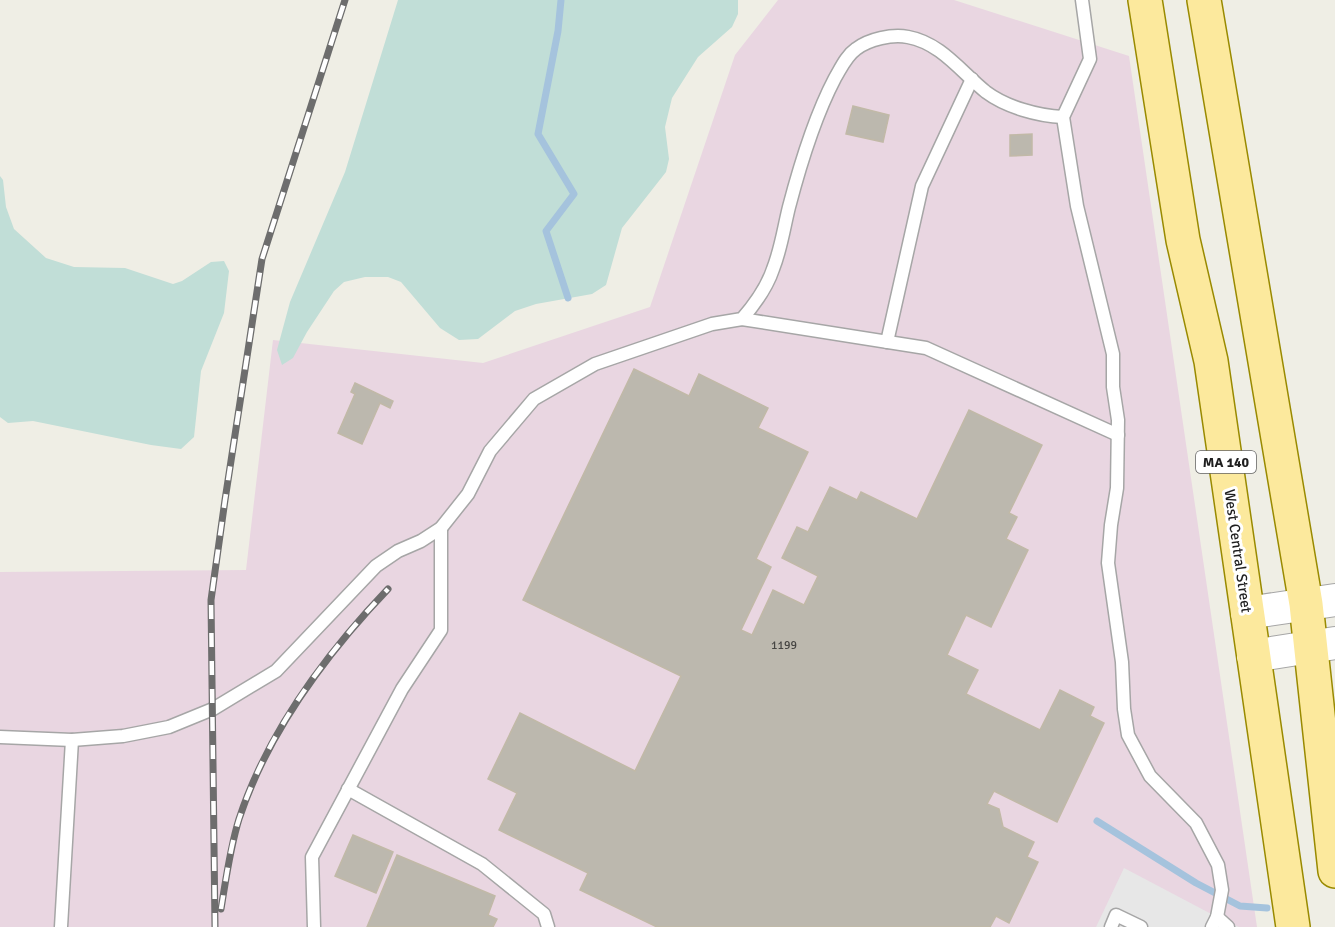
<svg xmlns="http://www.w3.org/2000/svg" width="1335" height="927" font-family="Signika,sans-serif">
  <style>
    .industrial { fill: #e9d6e1 }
    .wetland { fill: #c1ded7 }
    .parking { fill: #e7e7e7 }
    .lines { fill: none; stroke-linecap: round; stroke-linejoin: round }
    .stream { stroke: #a5c3dd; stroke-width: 7 }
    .building { fill: #bcb8ae; stroke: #c1b9a7; stroke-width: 1.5 }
    .service-casing { stroke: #a6a6a6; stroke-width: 15 }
    .tertiary-casing { stroke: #a6a6a6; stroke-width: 34 }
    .primary-casing { stroke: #998a00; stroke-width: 36 }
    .service { stroke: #fff; stroke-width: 12 }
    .tertiary { stroke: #fff; stroke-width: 32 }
    .primary { stroke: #fce99d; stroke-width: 33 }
    .rail-casing { stroke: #6d6d6d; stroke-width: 7 }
    .rail { stroke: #fff; stroke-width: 4.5; stroke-dasharray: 14; stroke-linecap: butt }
    .labels { text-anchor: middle; stroke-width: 6; stroke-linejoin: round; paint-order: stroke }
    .number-label { font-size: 12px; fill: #464543 }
    .shield { fill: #fff; stroke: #626262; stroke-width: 1.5 }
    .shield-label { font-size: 14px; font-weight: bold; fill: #1f1f1f }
    .street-label { font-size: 15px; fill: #1f1f1f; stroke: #fff }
  </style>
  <rect width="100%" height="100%" fill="#efeee5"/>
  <polygon class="industrial" points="778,0 954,0 1129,56 1257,927 0,927 0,572 246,570 273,340 483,363 650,307 735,55"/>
  <g class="wetland">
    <polygon points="398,0 738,0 738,14 732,27 698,57 672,98 665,127 669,159 666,172 622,228 606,285 592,294 536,304 515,311 478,339 459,340 440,328 401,282 388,277 365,277 344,282 334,291 307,332 293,358 282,365 277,350 290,302 345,172"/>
    <polygon points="0,176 3,180 6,207 14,229 46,258 74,267 125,268 173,284 182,281 211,262 224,261 229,271 224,313 201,371 194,437 181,449 151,445 33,421 8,423 0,417"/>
  </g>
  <polygon class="parking" points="1124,868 1217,917 1239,927 1096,927"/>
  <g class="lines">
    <g class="stream">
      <polyline points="561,0 558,31 538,134 574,194 546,231 568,298"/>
      <polyline points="1097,821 1196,883 1240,906 1267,908"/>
    </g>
  </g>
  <g class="building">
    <polygon points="853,106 889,115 883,142 846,134"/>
    <polygon points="1032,134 1032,155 1010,156 1010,135"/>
    <polygon points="634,369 689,396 699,374 768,408 758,428 808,452 756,559 771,567 741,630 752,635 773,590 804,605 818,576 782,558 797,527 808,532 830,487 857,500 861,492 917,519 969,410 1042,445 1009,513 1017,517 1006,539 1028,550 991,627 966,615 947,655 978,670 966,694 1040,730 1060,690 1094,707 1090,716 1104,723 1057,822 994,791 987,804 999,809 1003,827 1034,842 1027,857 1038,862 1009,923 996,916 990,927 657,927 580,890 588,873 499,830 517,793 488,779 520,713 635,771 681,676 523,600"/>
    <polygon points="355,383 393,401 390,408 380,403 362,444 338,433 355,394 351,392"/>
    <polygon points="353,835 393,852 376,893 335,876"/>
    <polygon points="397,855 495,896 488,915 497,919 493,927 367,927"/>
  </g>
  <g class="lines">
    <defs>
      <g id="service">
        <polyline points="1082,0 1090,59 1063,117 1077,206 1113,354 1113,387 1118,420 1117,488 1111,525 1108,563 1122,662 1124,709 1128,735 1150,776 1196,823 1218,865 1222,890 1217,917 1212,927"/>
        <polyline points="742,319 926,348 1118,435"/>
        <polyline points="887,342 922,186 972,79"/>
        <path d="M0 737 72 740 123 736 169 727 213 709 276 671 376 566 398 551 421 541 441 528 468 494 490 451 534 399 595 364 712 324 742 319C755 304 767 287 773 269 781 249 784 227 789 207 800 165 815 116 835 78 841 68 846 56 856 49 869 39 892 34 908 37 941 43 961 72 986 92 1006 107 1038 116 1063 117"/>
        <polyline points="348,789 482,864 544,914 548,927"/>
        <polyline points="1217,917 1228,927"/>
        <polyline points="61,927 72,740"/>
        <polyline points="314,927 312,857 402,689 441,630 441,528"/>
        <polyline points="1111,927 1116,915 1141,927"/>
      </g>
      <g id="tertiary">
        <polyline points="1247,613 1335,600"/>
        <polyline points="1253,656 1335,643"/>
      </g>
      <g id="primary">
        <polyline points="1145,0 1183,240 1211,361 1293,927"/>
        <polyline points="1204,0 1306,604 1335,871"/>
      </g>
    </defs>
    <use href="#service" class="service-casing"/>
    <use href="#tertiary" class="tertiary-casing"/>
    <use href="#primary" class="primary-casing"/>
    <use href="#service" class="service"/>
    <use href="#tertiary" class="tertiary"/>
    <use href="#primary" class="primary"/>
    <defs>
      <g id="rail">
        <path d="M221 909C226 879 230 848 239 819 268 731 325 655 388 589"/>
        <polyline points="215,927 211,600 225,500 262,259 345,0"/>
      </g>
    </defs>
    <use href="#rail" class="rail-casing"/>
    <use href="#rail" class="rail"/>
  </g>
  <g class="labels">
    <g class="number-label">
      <text x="784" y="649">1199</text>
    </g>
    <rect class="shield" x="1196" y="451" width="60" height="22" rx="4.5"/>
    <g class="shield-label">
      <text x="1226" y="467">MA 140</text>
    </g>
    <g class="street-label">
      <text transform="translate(1238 551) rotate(82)" y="5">West Central Street</text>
    </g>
  </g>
</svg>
